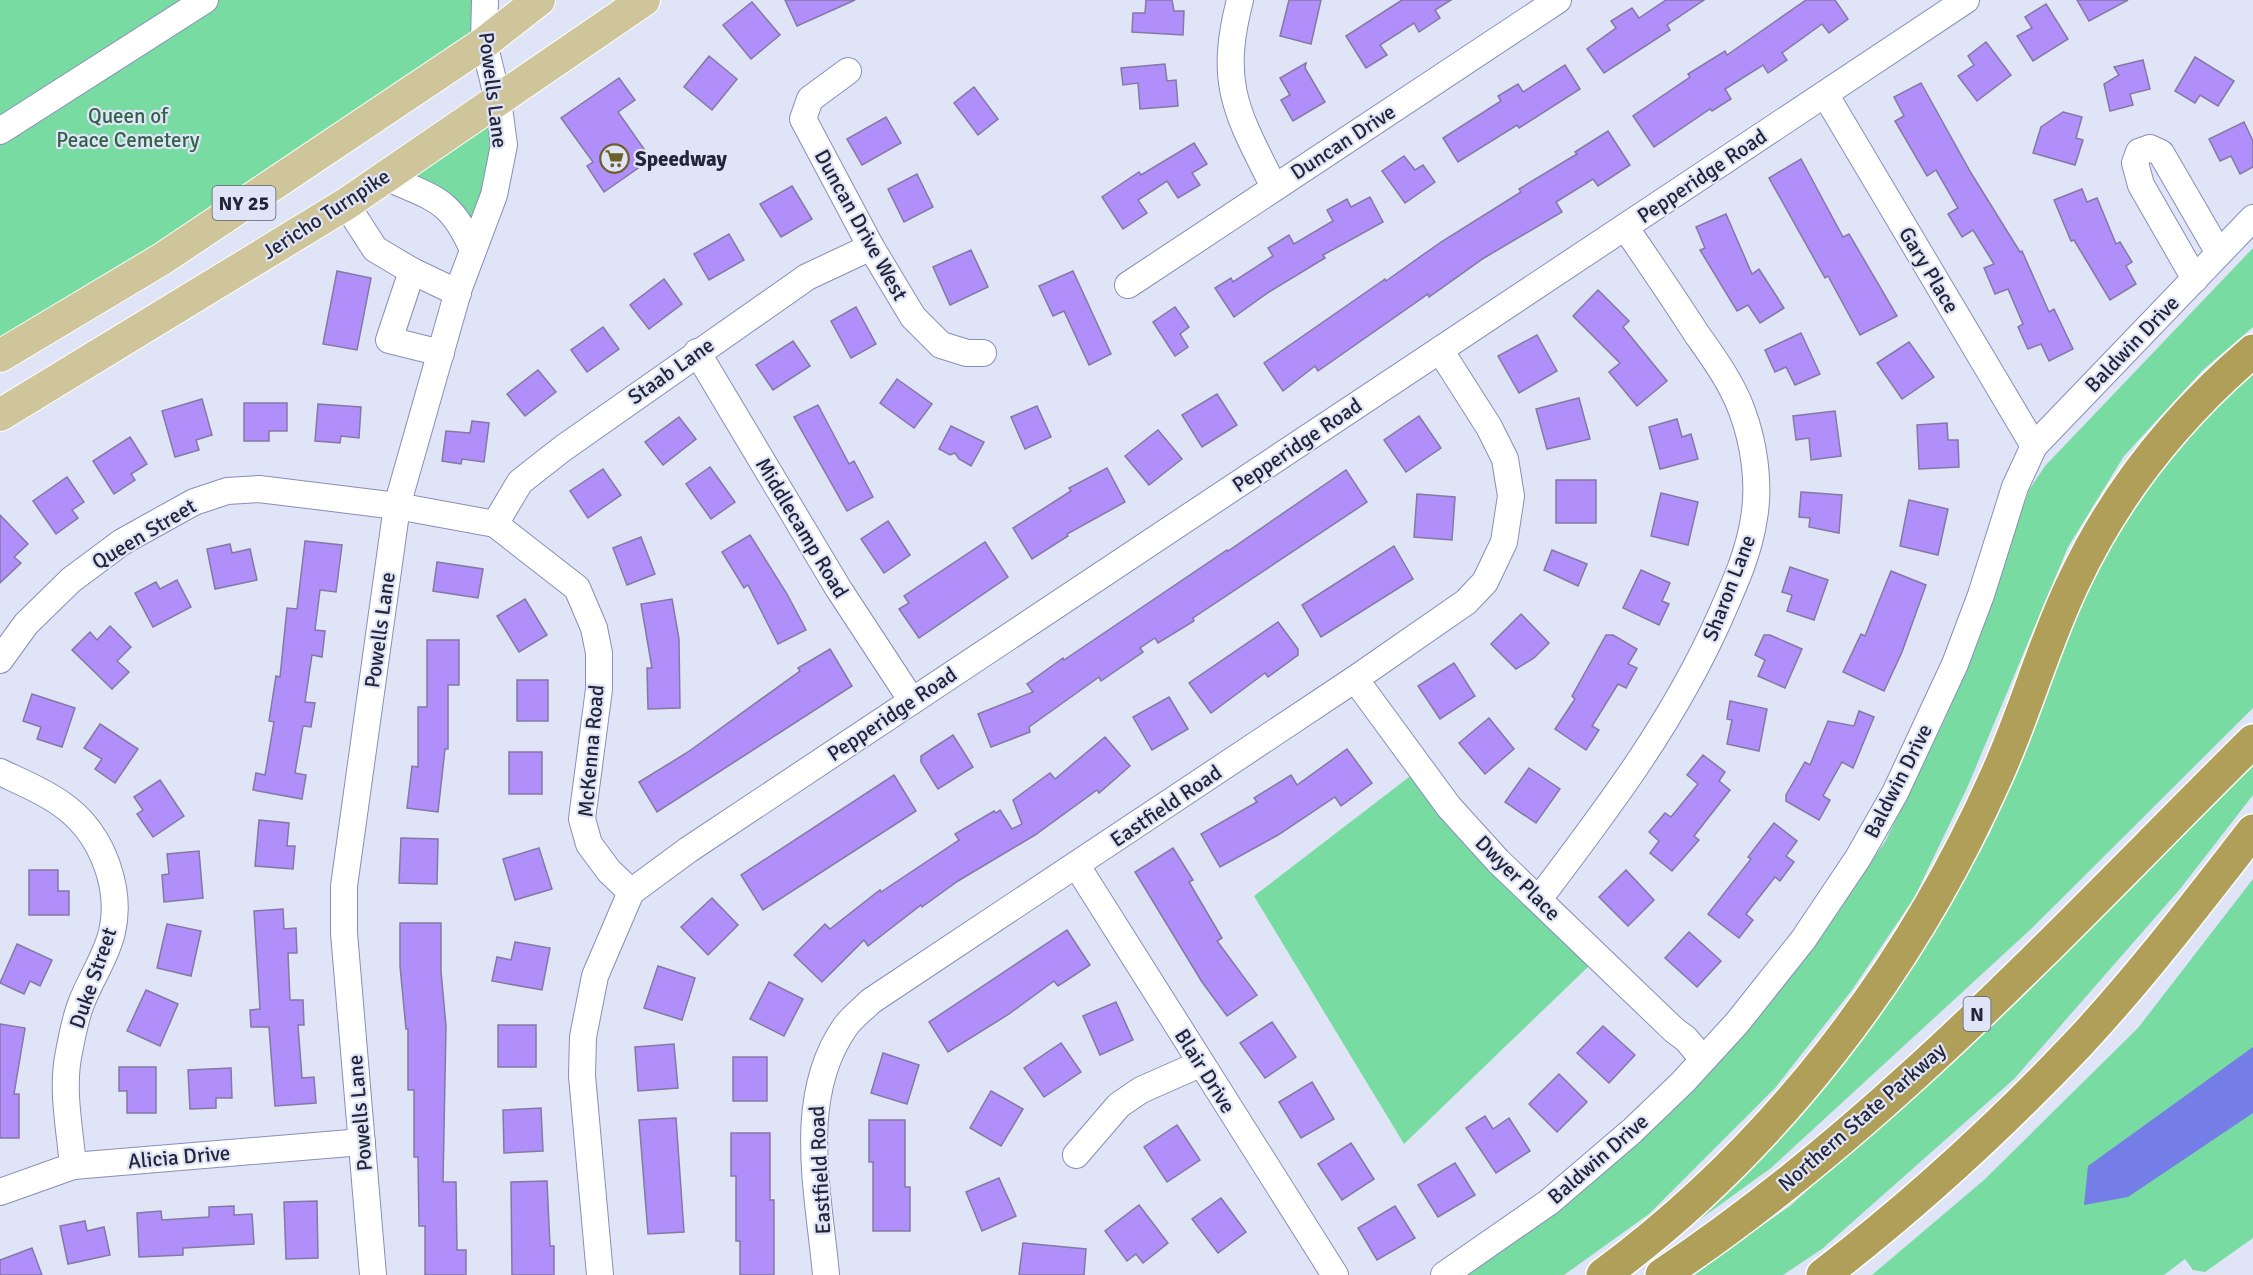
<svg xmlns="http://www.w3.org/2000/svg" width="2253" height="1275" font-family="Signika,sans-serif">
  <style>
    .green { fill: #78dba1 }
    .water { fill: #747ee6 }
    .building { fill: #b08ffa; stroke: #8478a4; stroke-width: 1.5 }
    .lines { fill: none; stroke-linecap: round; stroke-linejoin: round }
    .minor-casing { stroke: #878ebb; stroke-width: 28 }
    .major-casing { stroke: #fff; stroke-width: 34 }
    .highway-casing { stroke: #fff; stroke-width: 36 }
    .minor { stroke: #fff; stroke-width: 26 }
    .major { stroke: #cfc59b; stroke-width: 32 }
    .highway { stroke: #af9f58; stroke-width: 33 }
    .labels { text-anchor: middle; stroke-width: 4.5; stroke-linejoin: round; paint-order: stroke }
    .shield { fill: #e0e4f7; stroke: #5c5f71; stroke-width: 1.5 }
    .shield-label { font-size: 20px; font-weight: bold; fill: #232638 }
    .street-label { font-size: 21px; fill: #232638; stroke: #e0e4f7 }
    .park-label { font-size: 21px; fill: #306346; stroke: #e0e4f7 }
    .poi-label { font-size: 21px; font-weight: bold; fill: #232638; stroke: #e0e4f7; text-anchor: start }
  </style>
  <rect width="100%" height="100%" fill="#e0e4f7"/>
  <g class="green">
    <polygon points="0,0 485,0 484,43 0,356"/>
    <path d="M494 114 496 147 473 230C456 193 443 185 404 175Z"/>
    <polygon points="2253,248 2253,327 2203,370 2124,456 2068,547 1967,788 1914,898 1852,990 1775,1088 1649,1214 1564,1275 1462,1275 1794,966 1885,842 1946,717 2029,490 2045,466"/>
    <polygon points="2253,370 2253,708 2031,929 1771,1168 1692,1225 1775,1138 1932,931 1990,833 2036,719 2061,634 2148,479 2202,418"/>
    <polygon points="2253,765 2253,795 2180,889 2014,1079 1822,1249 1783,1275 1690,1275 1790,1206 1966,1047"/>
    <polygon points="1413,774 1591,964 1404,1144 1254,896"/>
    <polygon points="2253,879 2253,1238 2205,1272 2193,1270 2185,1259 2164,1275 1872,1275 1984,1180 2138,1028"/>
  </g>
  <polygon class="water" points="2253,1047 2253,1113 2128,1197 2084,1205 2088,1166"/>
  <g class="building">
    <polygon points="785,0 855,0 797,26"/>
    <polygon points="1146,0 1172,0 1174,11 1184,11 1183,35 1132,32 1133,13 1145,13"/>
    <polygon points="1289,0 1321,0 1311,44 1280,36"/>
    <polygon points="1402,0 1451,0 1435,10 1440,18 1419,32 1414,23 1380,45 1387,55 1366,68 1346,36"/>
    <polygon points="1666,0 1704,0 1667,25 1670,30 1604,73 1587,49 1616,28 1611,21 1632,8 1639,18"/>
    <polygon points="1806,0 1835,0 1848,19 1829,33 1822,24 1782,53 1787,60 1768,73 1763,65 1725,89 1731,99 1712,111 1710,109 1654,147 1633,116 1690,77 1688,74 1725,51 1727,55"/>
    <polygon points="2077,0 2128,0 2089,21"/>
    <polygon points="752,2 780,35 751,59 723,25"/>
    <polygon points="2046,4 2068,39 2033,61 2017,36 2032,28 2025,17"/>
    <polygon points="1986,42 2011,75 1977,101 1958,76 1974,65 1968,56"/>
    <polygon points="709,56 737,79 712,110 684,87"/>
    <polygon points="2195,57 2234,81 2218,106 2200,95 2195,103 2175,91"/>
    <polygon points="2143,60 2150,89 2130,94 2133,105 2110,111 2104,84 2119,75 2114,67"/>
    <polygon points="1306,63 1305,68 1325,102 1293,121 1281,100 1290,95 1280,78"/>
    <polygon points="1165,64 1167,81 1176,80 1178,106 1140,109 1138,83 1123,85 1121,68"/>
    <polygon points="1565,65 1580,89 1519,128 1517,125 1458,162 1443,138 1501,101 1498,96 1518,84 1523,92"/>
    <polygon points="619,78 635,100 618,112 651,159 604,192 587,166 593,162 561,118"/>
    <polygon points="1921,83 1971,173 2020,252 2022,251 2049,312 2054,309 2073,349 2049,361 2041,344 2028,349 2018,327 2023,324 2008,289 1995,294 1984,268 1994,264 1973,230 1962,237 1948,214 1958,208 1936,170 1927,176 1895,121 1904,116 1894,97"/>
    <polygon points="974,87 998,119 978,135 954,103"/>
    <polygon points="2063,112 2082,117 2076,138 2083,140 2075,165 2033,153 2041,127"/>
    <polygon points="886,117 901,143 862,165 847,139"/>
    <polygon points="2244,122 2253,141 2253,167 2240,174 2231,156 2220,161 2209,139"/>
    <polygon points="1608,131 1630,165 1598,186 1593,179 1556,202 1562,212 1484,258 1429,297 1428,294 1318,371 1315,366 1283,391 1264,363 1385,279 1386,281 1441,242 1521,192 1519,189 1577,154 1575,152"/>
    <polygon points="1194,143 1207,164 1192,173 1200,185 1178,198 1167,181 1138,200 1147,213 1123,229 1102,197 1139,172 1141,175"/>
    <polygon points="1404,156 1415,170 1423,165 1435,182 1405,203 1382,171"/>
    <polygon points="1801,159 1843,237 1849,234 1897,316 1860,335 1828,276 1825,278 1769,178"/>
    <polygon points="917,174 933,207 904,222 888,189"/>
    <polygon points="792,186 812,219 781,237 760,204"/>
    <polygon points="2082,189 2087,202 2097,198 2116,244 2120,242 2132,262 2126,266 2136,284 2110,300 2074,240 2071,241 2054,200"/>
    <polygon points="1370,197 1383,222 1323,255 1325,258 1269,292 1234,317 1215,288 1231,278 1233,282 1273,256 1268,248 1289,235 1294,244 1333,221 1327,210 1347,199 1351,207"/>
    <polygon points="1726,214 1752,274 1759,269 1784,308 1760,323 1748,305 1737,311 1700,250 1705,248 1696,227"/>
    <polygon points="729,234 744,260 709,280 694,254"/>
    <polygon points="971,250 988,287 950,305 933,267"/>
    <polygon points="337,271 371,278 357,350 323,344"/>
    <polygon points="1073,271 1111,354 1089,365 1064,311 1053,316 1039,286"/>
    <polygon points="664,279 682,304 649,329 630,305"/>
    <polygon points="1598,290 1629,321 1623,327 1667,381 1637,406 1609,372 1620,363 1573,316"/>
    <polygon points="856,307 876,344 851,358 831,321"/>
    <polygon points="1175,307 1189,327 1180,334 1188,347 1175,356 1153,322"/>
    <polygon points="603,327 619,349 587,372 571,350"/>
    <polygon points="1801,333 1820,374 1795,385 1786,367 1775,372 1765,350"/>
    <polygon points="1537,335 1557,371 1519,393 1498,356"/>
    <polygon points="793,341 810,366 773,390 756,365"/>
    <polygon points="1909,342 1934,377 1902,399 1877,363"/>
    <polygon points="538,370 556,392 525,416 507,394"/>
    <polygon points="897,379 932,404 914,428 880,403"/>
    <polygon points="1217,394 1237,425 1202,447 1182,415"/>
    <polygon points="1579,398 1590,439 1547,449 1536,409"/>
    <polygon points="202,399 212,435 196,440 199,450 175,457 162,411"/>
    <polygon points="244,403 287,403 287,431 269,431 269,441 244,441"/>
    <polygon points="318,404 361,407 359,438 341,436 340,443 315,441"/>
    <polygon points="818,405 849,464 854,461 873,497 847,511 794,417"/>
    <polygon points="1037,406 1051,437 1025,449 1011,417"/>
    <polygon points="1835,411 1841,456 1811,460 1809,438 1796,440 1793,416"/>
    <polygon points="1419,416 1441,448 1406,472 1384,440"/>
    <polygon points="679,417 696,439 663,465 645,442"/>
    <polygon points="1677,419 1682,437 1691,434 1698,459 1660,469 1649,427"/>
    <polygon points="472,421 489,423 484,462 462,459 461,464 442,461 446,431 470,433"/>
    <polygon points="1947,423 1948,440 1958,440 1959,467 1919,469 1917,425"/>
    <polygon points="951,426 984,442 971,466 959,459 955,453 950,455 939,449"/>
    <polygon points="1158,430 1182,459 1149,485 1125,456"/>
    <polygon points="130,437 147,464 131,474 135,480 114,494 93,461"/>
    <polygon points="710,467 735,502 711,519 686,484"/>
    <polygon points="1107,468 1125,502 1067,534 1068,536 1032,559 1013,528 1071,491 1069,488"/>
    <polygon points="603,469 621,495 588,518 570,491"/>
    <polygon points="1346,470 1367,502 1193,618 1194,621 1158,643 1155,638 1140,648 1143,652 1101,681 1099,677 1029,727 1030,732 991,747 978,714 1033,692 1027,684 1063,658 1064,660 1227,550 1228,551"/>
    <polygon points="67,477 84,502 72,510 78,518 56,534 33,501"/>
    <rect x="1556" y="480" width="40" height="43"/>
    <polygon points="1801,492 1842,495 1839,533 1809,527 1810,518 1799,517"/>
    <polygon points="1661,493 1698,502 1688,545 1651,536"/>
    <polygon points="1417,494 1455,497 1452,540 1414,537"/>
    <polygon points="1909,500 1948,509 1938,555 1900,546"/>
    <polygon points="0,515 28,544 14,557 21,563 0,583"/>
    <polygon points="888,521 910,555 884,573 861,539"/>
    <polygon points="750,535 787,594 806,630 778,644 748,585 744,588 722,552"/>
    <polygon points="641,537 655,574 627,585 613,548"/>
    <polygon points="305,541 342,545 336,592 320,590 315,630 325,631 322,657 312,655 305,702 315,703 311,727 303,726 295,773 306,775 302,799 253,790 256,773 265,775 274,722 269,721 276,676 280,677 287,608 297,609"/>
    <polygon points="985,542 1008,577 919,638 899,609 909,603 904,596"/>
    <polygon points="230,544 232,553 250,549 257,580 215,589 207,549"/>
    <polygon points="1394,546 1413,579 1321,637 1302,605"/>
    <polygon points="1552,550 1587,564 1578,586 1544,570"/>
    <polygon points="437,562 483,569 478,598 433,591"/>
    <polygon points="1790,567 1828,580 1814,620 1787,611 1792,595 1782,592"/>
    <polygon points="1641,570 1670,583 1662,601 1669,604 1659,625 1623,608"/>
    <polygon points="1891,571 1926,585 1902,652 1884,691 1843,672 1861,634 1865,636"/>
    <polygon points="177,580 191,607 153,627 135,593 156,582 160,589"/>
    <polygon points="525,599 547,635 519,652 497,616"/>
    <polygon points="672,599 679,639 680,708 648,709 647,668 652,668 641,604"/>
    <polygon points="1521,614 1549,643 1534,658 1516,669 1491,644"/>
    <polygon points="1278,622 1298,649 1298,655 1268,677 1265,673 1211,713 1189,683"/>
    <polygon points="110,626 131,647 117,661 129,672 112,689 72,650 90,632 97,640"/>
    <polygon points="1606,635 1613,635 1637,649 1628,664 1637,668 1626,688 1618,684 1592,726 1599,730 1586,750 1555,729 1575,699 1572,696"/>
    <polygon points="1764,635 1770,635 1802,649 1785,688 1758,676 1765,660 1755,655"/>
    <polygon points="427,640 459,640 459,685 448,685 448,749 445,749 438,812 407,808 412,766 418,767 418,707 427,707"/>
    <polygon points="830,649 852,686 657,812 639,782 688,752 800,671 798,668"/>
    <polygon points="1454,663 1475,696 1440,719 1418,686"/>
    <rect x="517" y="680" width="31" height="41"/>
    <polygon points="32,694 75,708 62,747 37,739 41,727 23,721"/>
    <polygon points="1169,697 1188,729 1152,750 1133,717"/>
    <polygon points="1730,701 1767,709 1759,751 1727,744 1732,720 1727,719"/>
    <polygon points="1859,711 1874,717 1853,768 1842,762 1823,796 1830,800 1819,820 1786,801 1786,795 1805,762 1810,765 1828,721 1854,726"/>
    <polygon points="1489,718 1514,749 1485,774 1459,743"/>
    <polygon points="100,724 138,749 115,783 95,769 102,759 84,748"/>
    <polygon points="953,735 973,767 938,789 921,762 921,756"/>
    <polygon points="1105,737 1130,766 1099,793 1097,790 1035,835 958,881 922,907 921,905 868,946 864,940 822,982 794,955 825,924 830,929 880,890 881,892 959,840 955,834 994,811 996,813 1000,810 1012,829 1022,824 1013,800 1050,773 1055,779"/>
    <polygon points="1347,749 1372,783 1341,806 1335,797 1278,835 1220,867 1201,834 1257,802 1254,798 1291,775 1297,785"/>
    <rect x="509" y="752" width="33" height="42"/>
    <polygon points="1703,755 1725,772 1719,781 1730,790 1694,836 1699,840 1672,871 1650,853 1659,841 1649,832 1665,813 1671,817 1698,784 1687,775"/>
    <polygon points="1529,768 1560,789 1536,823 1505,802"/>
    <polygon points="894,775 916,811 763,910 741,875"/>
    <polygon points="160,780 184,816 153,837 137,814 143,810 134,797"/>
    <polygon points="259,820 289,823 287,846 295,846 293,869 255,866"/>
    <polygon points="1774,823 1797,841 1786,856 1794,862 1780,881 1775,877 1746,914 1753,920 1739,938 1708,914 1751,859 1748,857"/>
    <polygon points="401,838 438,839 437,884 399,883"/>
    <polygon points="539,848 552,889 515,900 503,859"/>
    <polygon points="1173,848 1193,880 1189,882 1222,938 1217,941 1257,995 1227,1016 1202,982 1135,872"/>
    <polygon points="199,851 203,898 164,902 162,875 169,874 167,854"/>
    <polygon points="29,870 58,870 58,891 69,891 69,915 29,915"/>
    <polygon points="1626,870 1654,900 1628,926 1599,897"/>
    <polygon points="712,898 738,925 708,955 681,927"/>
    <polygon points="283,909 284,929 296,928 297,953 288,953 290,1000 303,1000 304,1025 298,1025 302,1078 314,1077 316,1103 275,1106 269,1027 251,1027 250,1010 260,1009 254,911"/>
    <polygon points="400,923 441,923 441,971 446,1026 443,1182 456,1182 457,1250 466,1250 466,1275 425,1275 425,1226 419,1226 418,1157 414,1157 414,1090 408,1090 408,1029 406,1029 400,966"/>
    <polygon points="167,924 201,931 191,976 157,968"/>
    <polygon points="1067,930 1090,965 1058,986 1054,981 1009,1014 948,1052 929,1022"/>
    <polygon points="1689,932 1721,961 1697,987 1665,958"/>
    <polygon points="515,942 550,948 542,990 492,981 497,957 511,960"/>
    <polygon points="17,944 52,960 40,986 30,981 24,994 0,983"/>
    <polygon points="658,966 695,978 682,1020 644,1008"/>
    <polygon points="769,982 803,999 784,1036 750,1019"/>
    <polygon points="146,990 178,1004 160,1046 127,1031"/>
    <polygon points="1116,1002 1133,1040 1100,1055 1083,1016"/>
    <polygon points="1272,1022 1296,1057 1265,1078 1240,1043"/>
    <polygon points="0,1024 25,1028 14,1094 19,1094 19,1138 0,1138"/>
    <rect x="498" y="1025" width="38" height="42"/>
    <polygon points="1603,1026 1635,1055 1609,1083 1577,1053"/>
    <polygon points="1061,1043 1081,1072 1044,1097 1024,1068"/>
    <polygon points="674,1044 678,1088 638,1091 635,1047"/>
    <polygon points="883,1053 919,1065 907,1104 871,1093"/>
    <rect x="733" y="1057" width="34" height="44"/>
    <polygon points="119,1067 156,1067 156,1113 127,1113 127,1091 119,1091"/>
    <polygon points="231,1068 232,1098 216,1098 216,1108 190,1109 188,1070"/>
    <polygon points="1559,1074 1587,1102 1557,1132 1529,1104"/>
    <polygon points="1312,1082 1334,1119 1301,1138 1279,1102"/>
    <polygon points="991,1091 1023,1109 1001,1146 970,1128"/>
    <polygon points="541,1108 543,1151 504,1153 503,1110"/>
    <polygon points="1485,1116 1493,1129 1509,1118 1530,1151 1496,1173 1466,1128"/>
    <polygon points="676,1118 684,1232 648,1234 639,1120"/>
    <polygon points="869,1120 905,1120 905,1187 910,1187 910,1231 873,1231 873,1162 869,1162"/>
    <polygon points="1177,1125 1200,1160 1167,1182 1144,1147"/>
    <polygon points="731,1133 770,1133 770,1200 774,1200 774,1275 740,1275 740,1241 736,1241 736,1176 731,1176"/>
    <polygon points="1351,1143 1374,1179 1342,1200 1318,1164"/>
    <polygon points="1455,1163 1475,1195 1438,1217 1418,1185"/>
    <polygon points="999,1178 1016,1216 982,1231 966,1192"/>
    <polygon points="547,1181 550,1246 554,1246 554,1275 512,1275 511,1182"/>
    <polygon points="1221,1198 1246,1232 1218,1253 1192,1219"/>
    <polygon points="317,1201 318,1258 286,1259 284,1202"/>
    <polygon points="1139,1205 1168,1243 1143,1263 1136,1254 1127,1261 1105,1231"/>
    <polygon points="234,1206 234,1215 252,1214 254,1244 183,1248 183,1255 139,1257 137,1213 161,1211 162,1220 209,1217 209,1207"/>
    <polygon points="1395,1206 1415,1238 1377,1260 1358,1228"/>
    <polygon points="85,1221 87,1231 104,1227 110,1255 68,1264 60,1226"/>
    <polygon points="1023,1243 1086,1249 1084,1275 1019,1275"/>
    <polygon points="32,1248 42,1275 0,1275 0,1260"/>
  </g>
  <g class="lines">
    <defs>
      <g id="minor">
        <path d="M1240 0C1218 85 1237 113 1274 187"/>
        <polyline points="848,71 810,99 803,119 871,247 913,317 941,345 967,353 983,353"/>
        <polyline points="1825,94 2034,446"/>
        <polyline points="0,131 205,0"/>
        <path d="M384 176C433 199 450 197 473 250"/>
        <polyline points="346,204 375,249 412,271 458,293"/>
        <polyline points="412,271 389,340 441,353"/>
        <polyline points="2195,279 2141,185 2135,163 2139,152 2150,148 2161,153 2219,253"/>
        <polyline points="1128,285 1558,0"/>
        <polyline points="697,352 838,588 912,701"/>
        <polyline points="495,524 520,482 562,449 807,277 871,247"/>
        <polyline points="0,660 26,624 71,580 122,542 194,502 227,491 259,489 397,506 495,524 577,588 594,628 599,653 599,689 582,819 589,844 609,871 631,892"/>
        <polyline points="1355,679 1449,807 1498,861 1674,1030 1686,1039 1702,1058"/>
        <path d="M0 772C23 783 48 793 68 809 103 837 122 889 112 932 106 958 90 979 81 1004 75 1019 72 1037 69 1052 61 1089 70 1130 73 1166"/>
        <polyline points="1077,866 1335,1275"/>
        <polyline points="631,892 688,850 1966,0"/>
        <path d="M1539 899C1608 808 1674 721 1720 617 1734 585 1749 553 1754 518 1760 484 1754 443 1742 411 1732 383 1713 357 1696 333 1673 297 1649 262 1625 227"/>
        <polyline points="1076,1155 1119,1105 1141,1090 1200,1064"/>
        <polyline points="0,1192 73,1166 362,1142"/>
        <polyline points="373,1275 344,933 344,886 397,506 459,288 494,195 504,145 498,100 484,43 485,0"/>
        <polyline points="600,1275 582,1076 583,1037 595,976 631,892"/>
        <path d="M826 1275C819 1194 795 1099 845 1027 852 1017 863 1009 871 1001L1355 679 1466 602 1485 582 1504 542 1511 496 1505 459 1489 427 1440 350"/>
        <polyline points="1444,1275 1549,1202 1632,1131 1683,1082 1737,1023 1803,940 1858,858 1895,793 1955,664 1981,595 2015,487 2034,446 2253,218"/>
      </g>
      <g id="major">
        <polyline points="0,356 162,259 484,43 539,0"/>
        <polyline points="0,415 346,204 644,0"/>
      </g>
      <g id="highway">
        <path d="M1603 1275C1774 1149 1909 972 1995 779 2025 714 2043 645 2074 581 2116 492 2178 415 2253 351"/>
        <path d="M1662 1275C1883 1128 2065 927 2253 741"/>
        <path d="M1823 1275C1913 1206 1997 1129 2076 1046 2139 979 2196 904 2253 831"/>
      </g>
    </defs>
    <use href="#minor" class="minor-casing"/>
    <use href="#major" class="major-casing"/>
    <use href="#highway" class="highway-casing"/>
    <use href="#minor" class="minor"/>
    <use href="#major" class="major"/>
    <use href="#highway" class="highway"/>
  </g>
  <defs>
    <symbol id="supermarket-ring" viewBox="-11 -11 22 22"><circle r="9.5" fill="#e0e4f7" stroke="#6c602d" stroke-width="1.5"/><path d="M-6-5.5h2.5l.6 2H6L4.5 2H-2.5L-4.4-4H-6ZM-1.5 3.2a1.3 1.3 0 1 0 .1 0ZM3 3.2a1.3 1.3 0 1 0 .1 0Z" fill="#6c602d"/></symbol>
  </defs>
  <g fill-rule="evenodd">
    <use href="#supermarket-ring" x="598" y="142" width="33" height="33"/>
  </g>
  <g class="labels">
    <g class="shield">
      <rect x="212.5" y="186" width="63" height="34" rx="4.5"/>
      <rect x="1963.5" y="997" width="27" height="34" rx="4.5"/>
    </g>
    <g class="shield-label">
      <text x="244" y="210">NY 25</text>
      <text x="1977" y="1021">N</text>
    </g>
    <g class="street-label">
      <text transform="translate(493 90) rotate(83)" y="7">Powells Lane</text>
      <text transform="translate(1343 142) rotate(-33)" y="7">Duncan Drive</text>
      <text transform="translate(1702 176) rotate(-34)" y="7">Pepperidge Road</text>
      <text transform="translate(326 214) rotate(-33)" y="7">Jericho Turnpike</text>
      <text transform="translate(861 225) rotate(61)" y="7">Duncan Drive West</text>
      <text transform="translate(1929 270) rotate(59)" y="7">Gary Place</text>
      <text transform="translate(2132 344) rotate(-46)" y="7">Baldwin Drive</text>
      <text transform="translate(671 371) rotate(-35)" y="7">Staab Lane</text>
      <text transform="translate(1297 445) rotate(-34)" y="7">Pepperidge Road</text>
      <text transform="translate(802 528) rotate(59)" y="7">Middlecamp Road</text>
      <text transform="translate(144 534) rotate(-31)" y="7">Queen Street</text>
      <text transform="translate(1729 588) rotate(-69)" y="7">Sharon Lane</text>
      <text transform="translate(380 630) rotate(-82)" y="7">Powells Lane</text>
      <text transform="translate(892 714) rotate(-34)" y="7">Pepperidge Road</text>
      <text transform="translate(591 751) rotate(-85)" y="7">McKenna Road</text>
      <text transform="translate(1898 781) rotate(-63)" y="7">Baldwin Drive</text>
      <text transform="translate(1166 806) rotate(-34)" y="7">Eastfield Road</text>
      <text transform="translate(1518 878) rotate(45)" y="7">Dwyer Place</text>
      <text transform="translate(93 978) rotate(-71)" y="7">Duke Street</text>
      <text transform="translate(1205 1071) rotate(58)" y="7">Blair Drive</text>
      <text transform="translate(360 1113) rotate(-95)" y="7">Powells Lane</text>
      <text transform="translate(1862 1117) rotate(-41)" y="7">Northern State Parkway</text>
      <text transform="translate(179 1157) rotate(-5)" y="7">Alicia Drive</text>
      <text transform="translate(1598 1159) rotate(-41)" y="7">Baldwin Drive</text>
      <text transform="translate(820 1170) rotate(-93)" y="7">Eastfield Road</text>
    </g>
    <g class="park-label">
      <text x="128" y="123">Queen of<tspan x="128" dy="24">Peace Cemetery</tspan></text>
    </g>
    <g class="poi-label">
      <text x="635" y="166">Speedway</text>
    </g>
  </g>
</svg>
